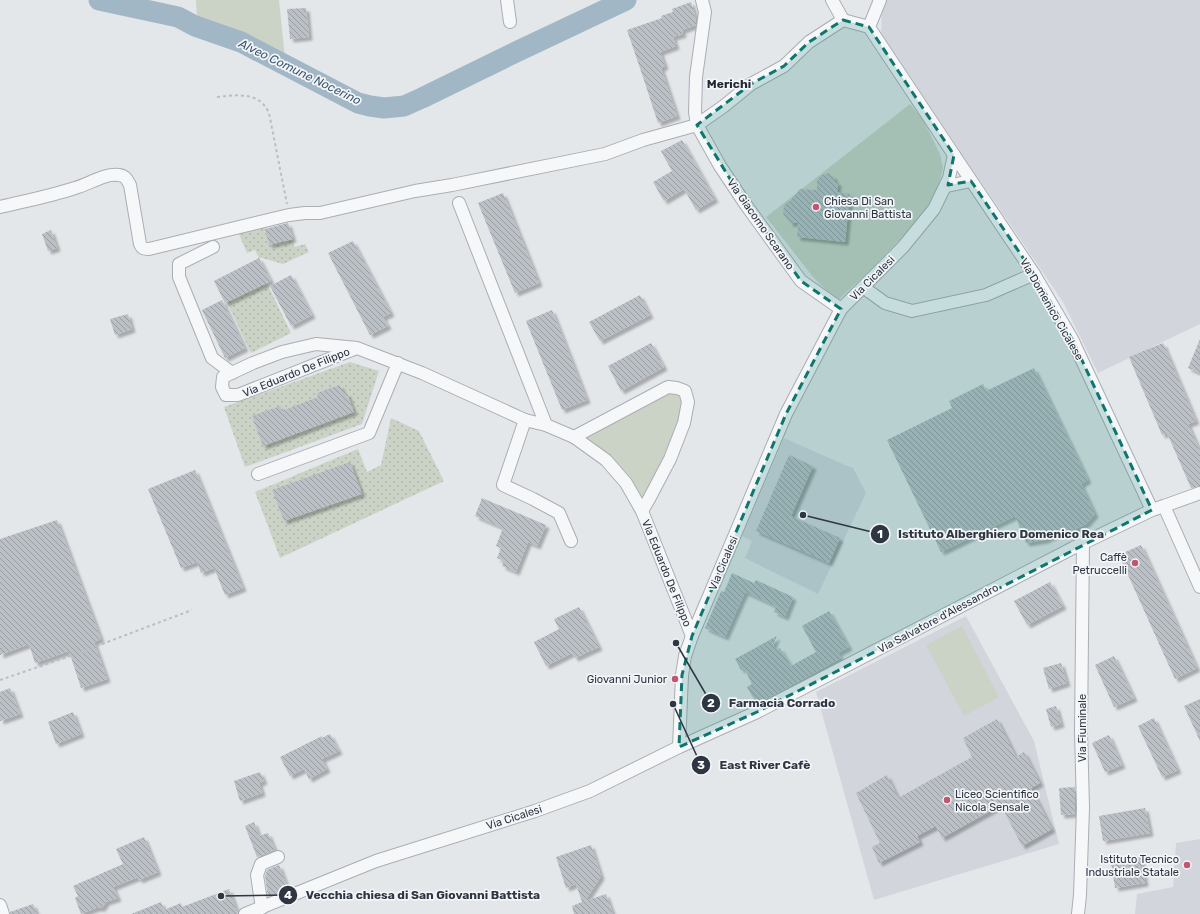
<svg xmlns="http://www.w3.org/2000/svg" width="1200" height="914" font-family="Rubik,sans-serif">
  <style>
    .built { fill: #d2d6dc }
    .grass { fill: url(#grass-dots) }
    .green { fill: #cad3c6 }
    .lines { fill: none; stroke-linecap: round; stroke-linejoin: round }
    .river { stroke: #a2b7c6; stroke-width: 21 }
    .building { fill: url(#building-back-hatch); filter: url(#shadow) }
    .minor-casing { stroke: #a9aeb4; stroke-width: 14 }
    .path { stroke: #babdc2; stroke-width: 2; stroke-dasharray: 3 3; stroke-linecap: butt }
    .minor { stroke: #f6f7f9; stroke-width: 12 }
    .marked { fill: #0f766e; fill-opacity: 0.2; stroke: #0f766e; stroke-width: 3; stroke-dasharray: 8 5; stroke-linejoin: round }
    .poi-dot { fill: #c25670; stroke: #f3f5f8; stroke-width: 1.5 }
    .labels { text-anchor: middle; stroke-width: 3.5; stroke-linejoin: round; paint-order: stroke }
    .poi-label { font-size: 11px; fill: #2d3641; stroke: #f3f5f8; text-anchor: end }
    .street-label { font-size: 11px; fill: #2d3641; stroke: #f3f5f8 }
    .water-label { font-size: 12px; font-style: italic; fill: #3b5871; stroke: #f3f5f8 }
    .neighbourhood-label { font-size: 12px; font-weight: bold; fill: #1f2732; stroke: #f3f5f8 }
    .leader { fill: none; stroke: #2d3641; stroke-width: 1.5 }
    .callout-dot { fill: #2d3641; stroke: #f3f5f8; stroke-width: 1.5 }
    .mark-label { font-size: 12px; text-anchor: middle; font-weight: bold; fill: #fff }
    .callout-label { font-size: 12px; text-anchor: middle; font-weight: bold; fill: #2d3641; stroke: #f3f5f8; stroke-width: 3.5; stroke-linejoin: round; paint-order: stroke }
  </style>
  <defs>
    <pattern id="grass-dots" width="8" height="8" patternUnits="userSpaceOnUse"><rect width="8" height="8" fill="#cad3c6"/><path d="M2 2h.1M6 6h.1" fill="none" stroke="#aeb6ab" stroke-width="1.8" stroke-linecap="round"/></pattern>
    <pattern id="building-back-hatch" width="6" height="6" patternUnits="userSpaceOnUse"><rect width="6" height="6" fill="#bbc0c6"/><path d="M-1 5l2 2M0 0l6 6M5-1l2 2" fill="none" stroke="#989da2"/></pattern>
    <filter id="shadow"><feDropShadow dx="3.5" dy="3.5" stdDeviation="1" flood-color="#0004"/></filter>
  </defs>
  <rect width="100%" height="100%" fill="#e4e7ea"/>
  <g class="built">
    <polygon points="887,0 1200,0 1200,324 1098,373 1063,302 958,148 881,33 882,5"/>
    <polygon points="784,438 845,465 853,468 866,493 818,594 745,558 752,541 742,536"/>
    <polygon points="966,616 1034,741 1059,844 874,900 816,692"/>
    <polygon points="1200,839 1200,914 1135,914 1137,894 1173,887 1176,843"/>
  </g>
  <g class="grass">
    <polygon points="265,226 269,244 293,239 294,247 305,244 309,252 283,264 262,258 259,258 255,250 247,253 238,232"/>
    <polygon points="267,283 291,333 251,353 227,302"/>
    <polygon points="350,362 379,371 362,424 245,467 224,407"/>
    <polygon points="391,418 419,431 444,481 280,558 255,492 358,449 367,472 381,465"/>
  </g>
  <g class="green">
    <polygon points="196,0 279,0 285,58 197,18"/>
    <polygon points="910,104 923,120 940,154 943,168 936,195 921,218 873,267 837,301 813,277 766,217"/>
    <path d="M673 392 679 395 683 402C675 436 659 467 643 499L631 478 621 467 586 437Z"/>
    <polygon points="962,626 999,697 964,716 926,645"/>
  </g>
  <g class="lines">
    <polyline class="river" points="99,0 178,17 195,26 241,42 358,103 370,106 384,108 404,106 422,98 516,52 626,0"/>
  </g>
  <g class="building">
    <polygon points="691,2 696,19 696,25 682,30 683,34 673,37 676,46 660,52 665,66 661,68 677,116 658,123 642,74 627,30 662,18 661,16 673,12 672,9"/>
    <polygon points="306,8 309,37 290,39 287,9"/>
    <polygon points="682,140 715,199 696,210 684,189 664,201 653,182 672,171 661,151"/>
    <polygon points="828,173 834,177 835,182 838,182 837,192 850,194 845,242 797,237 798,223 789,223 790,220 785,216 783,213 784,206 787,202 790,201 800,189 817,190 817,180 822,175"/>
    <polygon points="503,193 539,283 515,293 478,203"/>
    <polygon points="288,223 293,239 269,245 265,229"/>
    <polygon points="51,230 57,248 48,251 42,234"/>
    <polygon points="353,241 391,313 383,317 388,326 370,335 328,253"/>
    <polygon points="259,258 271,281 225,303 214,281"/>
    <polygon points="291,275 312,315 291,326 270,286"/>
    <polygon points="640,295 650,315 600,341 589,322"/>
    <polygon points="222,300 245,348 225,358 202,310"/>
    <polygon points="552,310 587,400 562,410 526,321"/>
    <polygon points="128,314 132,329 115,335 110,319"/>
    <polygon points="1200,339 1200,373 1188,368"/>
    <polygon points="651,343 664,367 621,391 608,366"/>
    <polygon points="1163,343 1196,421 1188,424 1200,451 1200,486 1191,488 1167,433 1162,435 1129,357"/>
    <polygon points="1034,368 1088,480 1081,484 1095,514 1086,524 1073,530 1059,533 1045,540 1026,543 1015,516 941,552 887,440 952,408 949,401 983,384 986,391"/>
    <polygon points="340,385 344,394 347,393 354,412 263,446 252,416 280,406 282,411 318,397 317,393"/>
    <polygon points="789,455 813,466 791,516 840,538 829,563 756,531"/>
    <polygon points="350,462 362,494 284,521 272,490"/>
    <polygon points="195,470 243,588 225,595 214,568 201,573 197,562 181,568 148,489"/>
    <polygon points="482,498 546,525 537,546 528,542 516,572 502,566 504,561 497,558 501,548 496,546 503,528 475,516"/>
    <polygon points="57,520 101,639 94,642 107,679 81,688 69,651 35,663 29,644 0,655 0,539"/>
    <polygon points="1141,545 1197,668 1175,679 1119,555"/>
    <polygon points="732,573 754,583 756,580 793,597 785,617 774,612 776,606 745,592 725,637 705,628 721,591 724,592"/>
    <polygon points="1050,582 1063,606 1027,625 1014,601"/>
    <polygon points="579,607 599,647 575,658 572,653 546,666 534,642 559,629 554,619"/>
    <polygon points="829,611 849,647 838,653 841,658 792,685 757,704 747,687 752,684 744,668 741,670 735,659 777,636 773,645 776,650 780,648 791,666 816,652 802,626"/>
    <polygon points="1114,656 1134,698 1114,707 1095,665"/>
    <polygon points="1061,663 1067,683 1049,689 1043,668"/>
    <polygon points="10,688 20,714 0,721 0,692"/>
    <polygon points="1200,699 1200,741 1184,706"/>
    <polygon points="1056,706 1061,724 1051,727 1046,709"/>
    <polygon points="73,712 81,734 56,744 48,722"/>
    <polygon points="1154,718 1178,770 1162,777 1138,726"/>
    <polygon points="997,719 1016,757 1024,752 1040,783 1031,788 1052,829 1022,846 1001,805 942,838 936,826 917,836 920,842 879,863 872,847 880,843 856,793 887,775 898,798 972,757 963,738"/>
    <polygon points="330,734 339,751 322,759 327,769 309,779 304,769 290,776 280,757 322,736 322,738"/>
    <polygon points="1109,735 1122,765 1105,772 1092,743"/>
    <polygon points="260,772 264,781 259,783 262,793 240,801 234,781"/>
    <polygon points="1075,787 1075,814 1061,815 1059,788"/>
    <polygon points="1145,808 1150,833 1103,841 1099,816"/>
    <polygon points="254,822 259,836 268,833 275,850 257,857 245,826"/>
    <polygon points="144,837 158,872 139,880 138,877 113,887 118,898 106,902 102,908 96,908 81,914 75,898 78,896 73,886 123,864 116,849"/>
    <polygon points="591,845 601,876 585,901 606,894 613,914 574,914 572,906 582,902 576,884 566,888 556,857"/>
    <polygon points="1141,857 1145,883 1115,888 1111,862"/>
    <polygon points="279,865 288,889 268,897 265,876 267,870"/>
    <polygon points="229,889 238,914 131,914 161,902 164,910 181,903 182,907"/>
    <polygon points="33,904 37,914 10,914 10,912"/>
  </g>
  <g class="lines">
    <defs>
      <g id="minor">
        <polyline points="507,0 510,22"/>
        <polyline points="702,0 705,12 696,77 695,112 697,125 720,166 746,205 801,281 841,309"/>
        <polyline points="832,0 843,20"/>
        <polyline points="954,155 1034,274 1072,339 1152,510"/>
        <polyline points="947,186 971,181"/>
        <polyline points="459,203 546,425"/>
        <path d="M0 207C25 201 51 196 75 188 90 184 104 173 119 175 126 176 127 180 130 185L140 244C142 249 145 249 149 249L289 215 305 213H320L415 191 452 185 605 154 643 140 697 125 724 106 751 84 784 66 809 42 843 20 869 27"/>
        <polyline points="213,247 179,264 179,277 212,358 232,373"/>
        <polyline points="863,287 885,303 912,311 986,295 1034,274"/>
        <polyline points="357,348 238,395 226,395 222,387 223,377 253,363 282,352 316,344 357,348 422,373 525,420 546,425 574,437 606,460 626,483 642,511 692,636"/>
        <polyline points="525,420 503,485 533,499 559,513 571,541"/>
        <polyline points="574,437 668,387 677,388 685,391 688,402 684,423 670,459 649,499 642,511"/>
        <polyline points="258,474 369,433 398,363"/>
        <polyline points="1164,506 1200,587"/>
        <polyline points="679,747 757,712 1073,548 1152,510 1164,506 1200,493"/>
        <polyline points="0,905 3,914"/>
        <polyline points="262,908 257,875 261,864 278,857"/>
        <polyline points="245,914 376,861 535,811 590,791 679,747 682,675 685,656 692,636 786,414 841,309 903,247 934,209 949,178 954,155 869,27 880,0"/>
        <polyline points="1078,914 1080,895 1083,808 1081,731 1083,542"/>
      </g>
    </defs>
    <use href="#minor" class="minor-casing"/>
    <g class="path">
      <path d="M217 97C237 95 259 91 269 113L287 204"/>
      <polyline points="0,680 85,651 110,641 192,610"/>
    </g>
    <use href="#minor" class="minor"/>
  </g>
  <path class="marked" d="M843 20 869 27 954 155 948 185 971 181 1034 274 1072 339 1152 510 757 712 679 747 682 675 692 636 786 414 841 309 801 281 746 205 697 125 751 84 784 66 809 42Z"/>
  <g class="poi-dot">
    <circle cx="816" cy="207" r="4"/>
    <circle cx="1135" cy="563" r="4"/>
    <circle cx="675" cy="679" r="4"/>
    <circle cx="947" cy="800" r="4"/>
    <circle cx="1187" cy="865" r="4"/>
  </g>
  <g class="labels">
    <g class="poi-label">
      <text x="824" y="205" text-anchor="start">Chiesa Di San<tspan x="824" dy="13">Giovanni Battista</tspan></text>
      <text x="1127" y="561">Caffè<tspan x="1127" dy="13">Petruccelli</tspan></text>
      <text x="667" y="683">Giovanni Junior</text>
      <text x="955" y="798" text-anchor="start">Liceo Scientifico<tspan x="955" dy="13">Nicola Sensale</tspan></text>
      <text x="1179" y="863">Istituto Tecnico<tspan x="1179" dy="13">Industriale Statale</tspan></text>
    </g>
    <g class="street-label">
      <text transform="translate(761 224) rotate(55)" y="4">Via Giacomo Scarano</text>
      <text transform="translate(872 278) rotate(-45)" y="4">Via Cicalesi</text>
      <text transform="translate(1052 309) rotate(60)" y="4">Via Domenico Cicalese</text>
      <text transform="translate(296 372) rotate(-22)" y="4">Via Eduardo De Filippo</text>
      <text transform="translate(723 563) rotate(-67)" y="4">Via Cicalesi</text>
      <text transform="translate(667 573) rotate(68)" y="4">Via Eduardo De Filippo</text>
      <text transform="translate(938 618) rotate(-28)" y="4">Via Salvatore d'Alessandro</text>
      <text transform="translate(1082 728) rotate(-90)" y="4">Via Fiuminale</text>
      <text transform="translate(514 817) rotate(-18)" y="4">Via Cicalesi</text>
    </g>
    <g class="water-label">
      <text transform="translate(300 72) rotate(26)" y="4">Alveo Comune Nocerino</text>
    </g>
    <g class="neighbourhood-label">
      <text x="729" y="88">Merichi</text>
    </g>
  </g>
  <path class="leader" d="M803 515L880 534M676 643L711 703M673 704L701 765M221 896L288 895"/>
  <g class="callout-dot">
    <circle cx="803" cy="515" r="4"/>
    <circle cx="676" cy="643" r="4"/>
    <circle cx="673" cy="704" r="4"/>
    <circle cx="221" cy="896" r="4"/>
    <circle cx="880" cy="534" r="10"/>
    <circle cx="711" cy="703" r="10"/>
    <circle cx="701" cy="765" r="10"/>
    <circle cx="288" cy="895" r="10"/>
  </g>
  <g class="mark-label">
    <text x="880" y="538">1</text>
    <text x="711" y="707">2</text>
    <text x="701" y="769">3</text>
    <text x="288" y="899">4</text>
  </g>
  <g class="callout-label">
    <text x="1001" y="538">Istituto Alberghiero Domenico Rea</text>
    <text x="782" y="707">Farmacia Corrado</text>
    <text x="765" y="769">East River Cafè</text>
    <text x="423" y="899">Vecchia chiesa di San Giovanni Battista</text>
  </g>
</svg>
